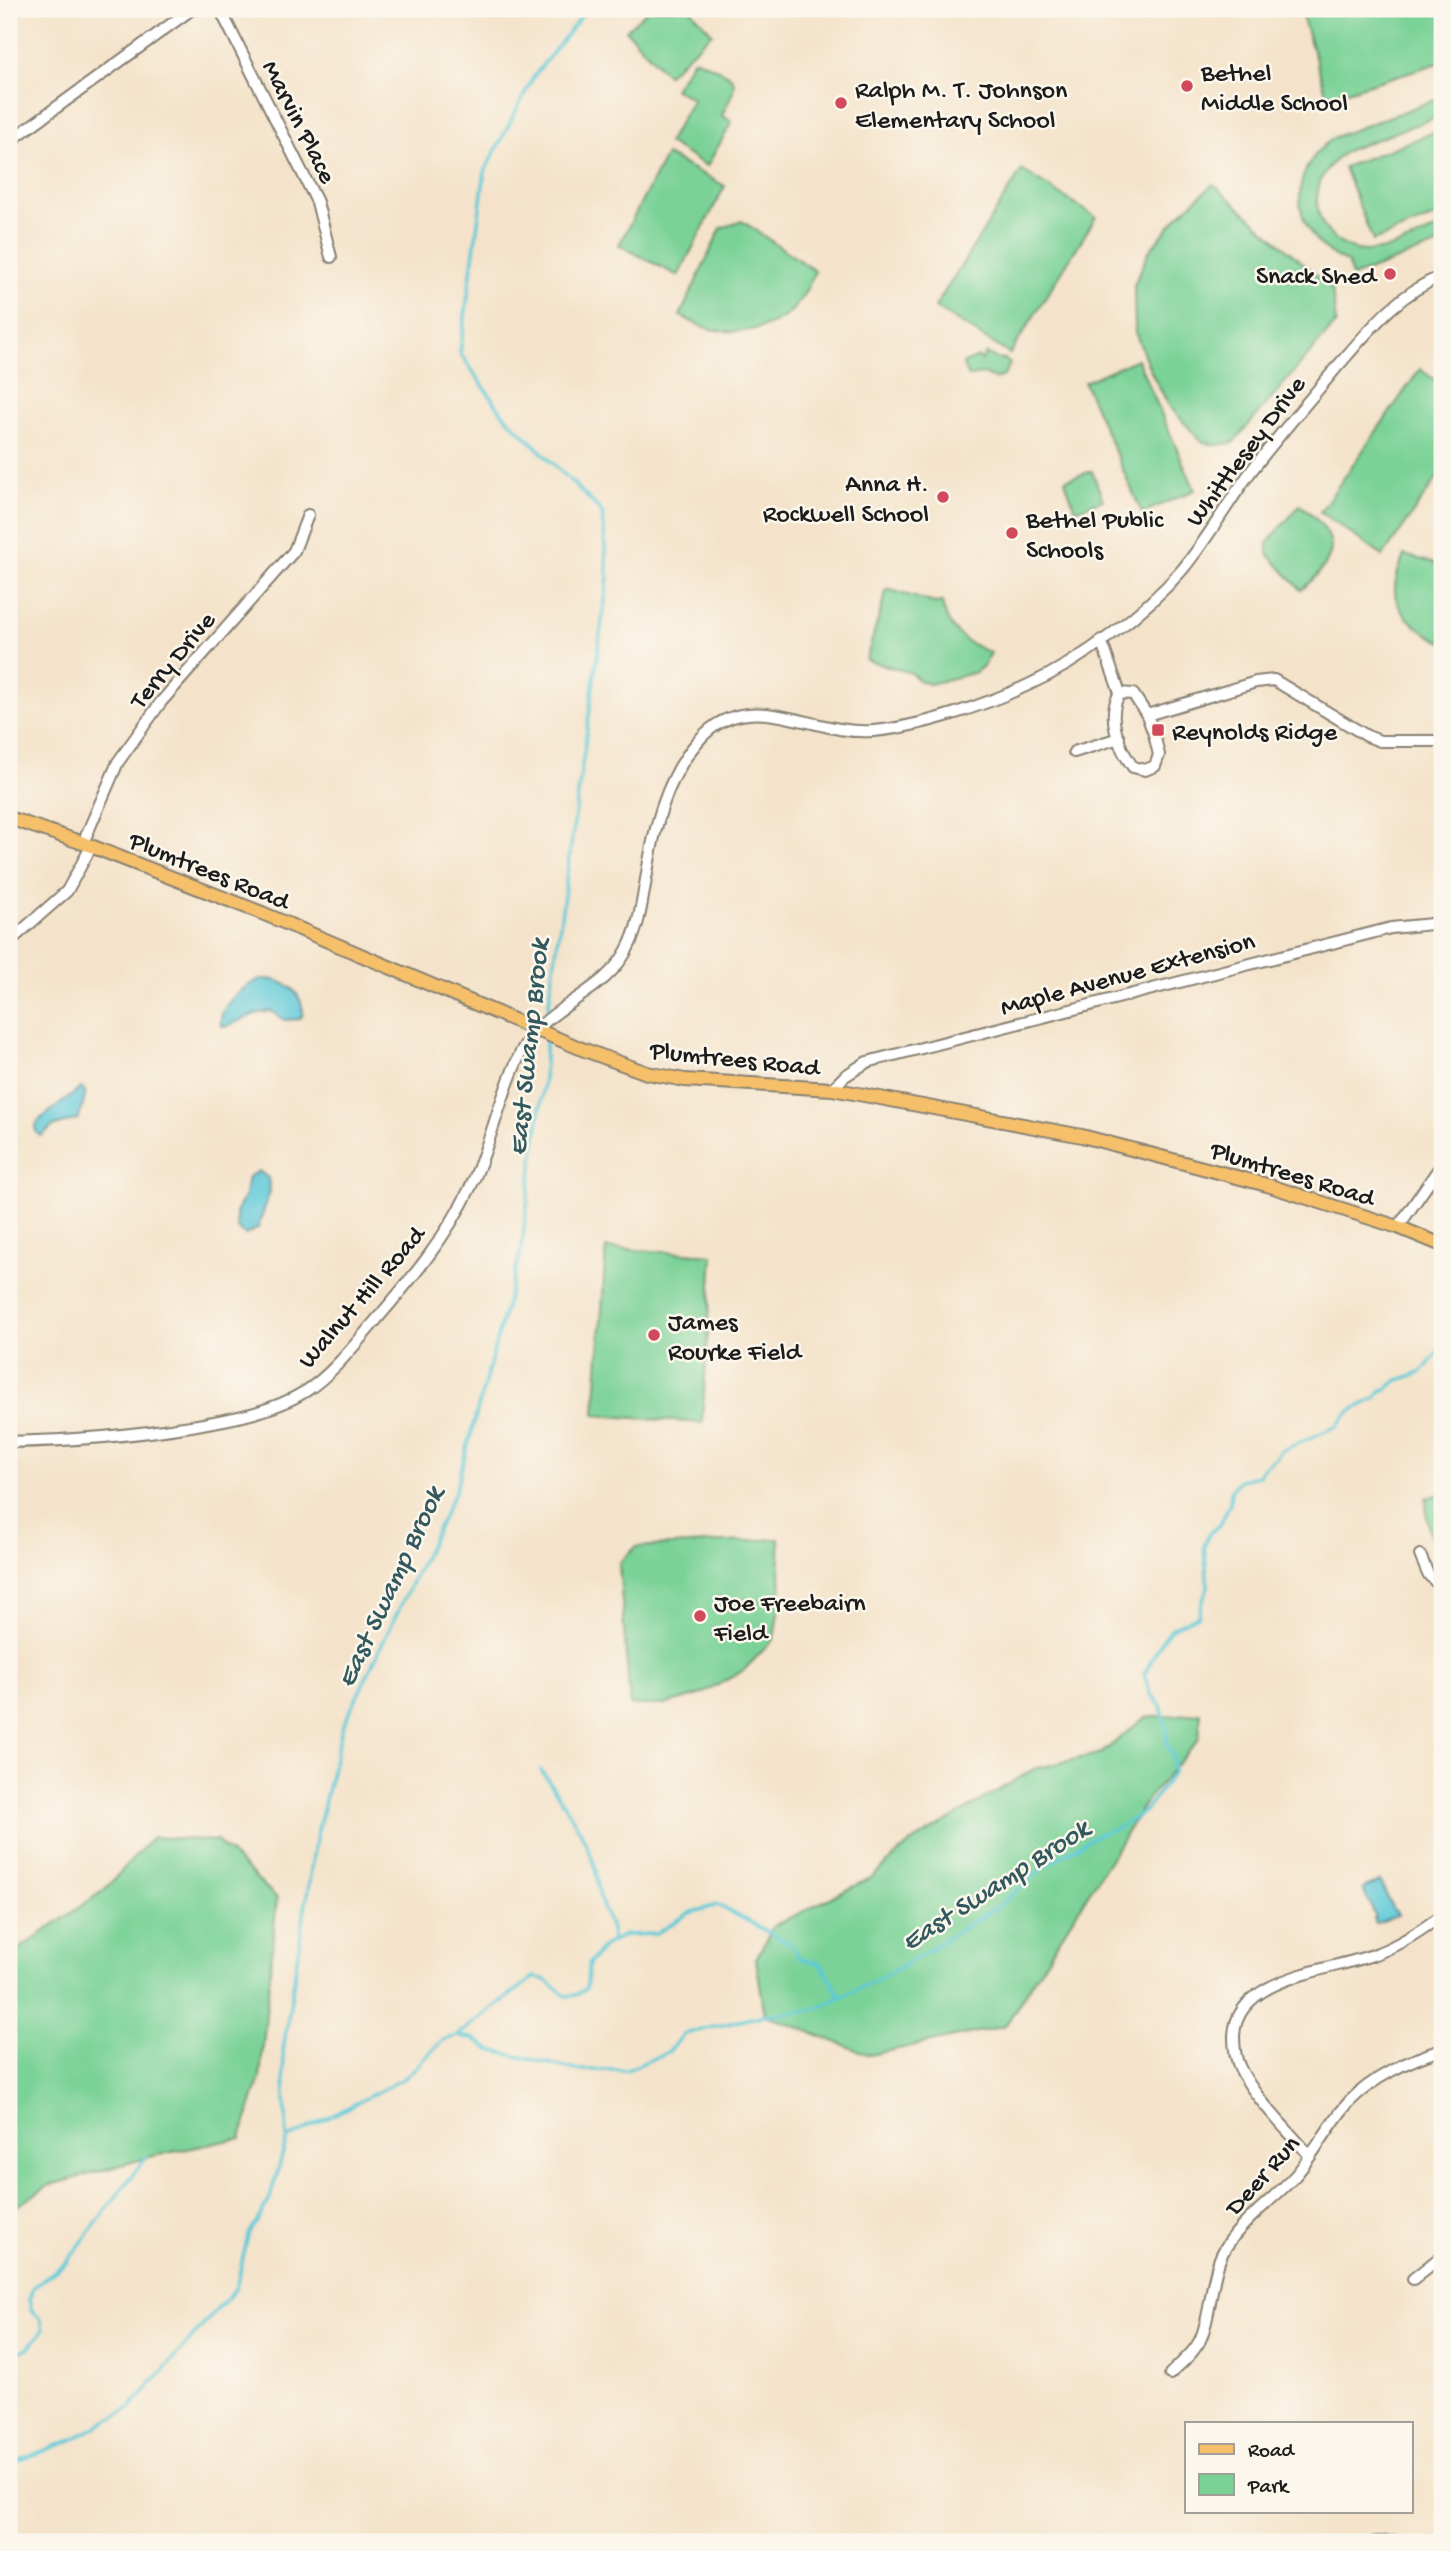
<svg xmlns="http://www.w3.org/2000/svg" width="1451" height="2551" font-family="'Gochi Hand',sans-serif">
  <style>
    .green { fill: #7ad297; stroke: #4b775a; stroke-width: 2 }
    .water { fill: #5ec9d8; stroke: #3d727a; stroke-width: 2 }
    .lines { fill: none; stroke-linecap: round; stroke-linejoin: round }
    .stream { stroke: #5ec9d8; stroke-width: 3.5 }
    .minor-casing { stroke: #888073; stroke-width: 14 }
    .major-casing { stroke: #888073; stroke-width: 16 }
    .minor { stroke: #fff; stroke-width: 10 }
    .major { stroke: #f6c06b; stroke-width: 12 }
    .poi-dot { fill: #d1495b; stroke: #fbf7ec; stroke-width: 2.5 }
    .labels { text-anchor: middle; stroke-width: 5; stroke-linejoin: round; paint-order: stroke }
    .poi-label { font-size: 26px; fill: #1c1c1c; stroke: #fbf7ec; text-anchor: start }
    .street-label { font-size: 26px; fill: #1c1c1c; stroke: #fbf7ec }
    .water-label { font-size: 28px; font-style: italic; fill: #33595e; stroke: #fbf7ec }
  </style>
  <rect width="100%" height="100%" fill="#fbf7ec"/>
  <filter id="ink" filterUnits="userSpaceOnUse"><feTurbulence type="fractalNoise" baseFrequency=".0143" numOctaves="2"/><feDisplacementMap in="SourceGraphic" scale="14" xChannelSelector="R" yChannelSelector="G"/><feConvolveMatrix kernelMatrix="1 2 1 2 8 2 1 2 1" color-interpolation-filters="sRGB"/></filter>
  <filter id="wash" filterUnits="userSpaceOnUse"><feTurbulence type="fractalNoise" baseFrequency=".00686" numOctaves="4" result="noise"/><feDisplacementMap in="SourceGraphic" scale="28" xChannelSelector="R" yChannelSelector="G"/><feGaussianBlur stdDeviation="1.57" result="paint"/><feColorMatrix in="noise" values="0 0 0 0 0 0 0 0 0 0 0 0 0 0 0 0 0 1.4 0 .05"/><feComposite in="paint" operator="in"/></filter>
  <g filter="url(#wash)">
    <rect width="100%" height="100%" fill="#f4e3ca"/>
    <g class="green">
      <polygon points="649,9 690,9 712,33 667,75 626,30"/>
      <polygon points="1300,9 1442,9 1442,62 1331,96 1326,93"/>
      <path d="M697 59C735 79 744 73 722 115L732 122 707 166 668 143 693 99 674 89 693 60Z"/>
      <path d="M1442 97V115L1348 150C1336 159 1325 168 1320 182 1309 215 1331 250 1366 251 1391 252 1419 236 1442 227V243L1352 277 1348 263C1290 239 1283 171 1335 137Z"/>
      <polygon points="1442,129 1442,214 1373,241 1344,167"/>
      <polygon points="666,155 725,186 678,276 619,245"/>
      <polygon points="1022,170 1096,217 1010,354 935,307"/>
      <polygon points="1213,184 1332,289 1336,323 1233,443 1215,445 1201,441 1170,407 1151,372 1135,332 1134,285 1149,251 1179,215"/>
      <path d="M742 221 815 271C809 286 802 301 789 313 771 330 734 335 711 329 700 327 690 320 680 316L721 228Z"/>
      <polygon points="986,353 999,360 1005,359 1010,364 1004,376 994,379 984,374 969,376 963,366 964,363 978,357 982,360"/>
      <polygon points="1137,359 1195,490 1142,513 1084,382"/>
      <polygon points="1420,369 1442,385 1442,471 1383,556 1320,512"/>
      <polygon points="1092,471 1103,500 1075,510 1065,480"/>
      <path d="M1300 505C1341 536 1341 557 1301 590L1268 554V542Z"/>
      <path d="M1404 555 1442 565V642C1422 632 1394 614 1395 589 1395 577 1400 566 1404 555Z"/>
      <path d="M887 589 935 603 942 602C947 631 966 643 991 653L984 665 976 672 930 684 920 681 911 673 866 660Z"/>
      <polygon points="606,1248 713,1255 702,1423 595,1415"/>
      <path d="M1442 1494V1560C1428 1541 1427 1520 1426 1498Z"/>
      <polygon points="779,1539 781,1594 774,1639 744,1670 702,1694 664,1705 630,1705 619,1563 636,1547"/>
      <polygon points="1201,1713 1199,1739 1149,1797 1005,2026 870,2055 765,2015 756,1959 773,1926 871,1878 909,1844 1034,1769 1102,1753 1144,1718"/>
      <polygon points="153,1837 217,1841 277,1898 260,2078 241,2138 153,2156 48,2186 9,2211 9,1956 104,1890"/>
    </g>
    <g class="water">
      <path d="M261 979C283 978 302 990 303 1014L300 1019 285 1020 271 1011 255 1014 225 1027 221 1025C218 1005 244 986 261 979Z"/>
      <path d="M81 1088 85 1091C86 1099 81 1111 78 1119L52 1127 41 1136 37 1133 35 1128 38 1121Z"/>
      <polygon points="259,1171 268,1178 270,1191 258,1228 245,1235 237,1228 236,1213 245,1195 248,1177"/>
      <polygon points="1380,1881 1393,1910 1395,1910 1398,1915 1376,1924 1374,1919 1376,1918 1363,1889"/>
    </g>
    <g class="lines">
      <g class="stream">
        <polyline points="547,1018 608,578 602,512 503,414 460,353 485,171 534,76 587,9"/>
        <path d="M541 1770C561 1800 583 1829 594 1864 598 1875 597 1889 601 1901 605 1916 613 1926 612 1942"/>
        <polyline points="458,2035 534,1977 546,1980 566,1996 576,1995 586,1989 589,1963 605,1945 625,1935 656,1934 689,1913 718,1905 790,1944 800,1958 821,1964 841,1998"/>
        <path d="M287 2139 405 2078 443 2040 457 2036 473 2038 490 2050 577 2070H627L668 2052 684 2034 765 2015 813 2010 871 1983 915 1959 1001 1904 1046 1866 1098 1834 1120 1827 1145 1811 1173 1773V1756L1166 1743 1167 1732 1161 1706 1150 1693 1144 1674C1152 1662 1162 1635 1174 1627 1181 1623 1191 1620 1199 1615L1201 1604 1208 1587 1204 1546 1209 1533 1220 1525 1230 1503 1231 1491 1239 1480 1259 1476 1262 1469 1277 1457 1281 1451 1337 1426 1349 1412 1376 1398 1380 1391 1387 1389 1396 1381 1422 1372 1442 1347"/>
        <polyline points="9,2356 28,2348 43,2330 41,2320 32,2311 29,2300 33,2287 67,2262 146,2157"/>
        <polyline points="9,2464 72,2440 130,2408 236,2288 248,2236 269,2201 287,2139 283,2051 315,1843 342,1728 455,1492 521,1251 544,1079 546,1036"/>
      </g>
    </g>
  </g>
  <g filter="url(#ink)">
    <g class="lines">
      <defs>
        <g id="minor">
          <polyline points="220,9 317,202 331,257"/>
          <polyline points="9,146 17,136 192,9"/>
          <path d="M1101 640 1120 693C1106 715 1118 747 1133 767L1145 770 1155 766 1159 755 1154 734 1147 715 1133 694 1120 693"/>
          <polyline points="1147,715 1256,682 1274,680 1367,736 1380,741 1442,741"/>
          <polyline points="1074,752 1119,738"/>
          <polyline points="83,843 118,762 161,702 294,551 308,515"/>
          <polyline points="9,942 67,891 91,847"/>
          <polyline points="832,1089 845,1076 867,1062 1391,928 1442,923"/>
          <polyline points="1398,1227 1442,1164"/>
          <path d="M9 1442C70 1441 130 1436 191 1426 231 1419 271 1413 306 1391 331 1375 352 1348 371 1326 409 1282 446 1239 471 1186 491 1143 500 1095 521 1052 543 1006 605 995 628 948 639 927 642 902 646 879 654 829 665 778 700 739 748 684 813 736 873 731 921 727 985 705 1028 685 1081 661 1144 614 1182 570 1208 539 1228 502 1252 470 1279 435 1308 402 1336 368 1368 332 1396 294 1442 276"/>
          <polyline points="1420,1555 1428,1574 1442,1588"/>
          <path d="M1310 2156C1287 2129 1255 2099 1240 2068 1235 2058 1234 2047 1234 2036 1236 1975 1335 1971 1378 1953 1401 1944 1422 1930 1442 1915"/>
          <polyline points="1413,2279 1442,2256"/>
          <path d="M1170 2374C1181 2363 1195 2352 1201 2338 1212 2311 1210 2280 1222 2254 1236 2225 1273 2200 1295 2176 1315 2153 1329 2124 1349 2102 1372 2078 1410 2059 1442 2050"/>
          <polyline points="1375,2542 1442,2541"/>
        </g>
        <polyline id="major" points="9,818 83,843 262,913 582,1049 647,1073 685,1080 832,1089 1082,1136 1267,1185 1398,1227 1442,1245"/>
      </defs>
      <use href="#minor" class="minor-casing"/>
      <use href="#major" class="major-casing"/>
      <use href="#minor" class="minor"/>
      <use href="#major" class="major"/>
    </g>
  </g>
  <g class="poi-dot">
    <circle cx="1187" cy="86" r="7"/>
    <circle cx="841" cy="103" r="7"/>
    <circle cx="1390" cy="274" r="7"/>
    <circle cx="943" cy="497" r="7"/>
    <circle cx="1012" cy="533" r="7"/>
    <rect x="1151" y="723" width="14" height="14" rx="3.5"/>
    <circle cx="654" cy="1335" r="7"/>
    <circle cx="700" cy="1616" r="7"/>
  </g>
  <g class="labels">
    <g class="poi-label">
      <text x="1201" y="80">Bethel<tspan x="1201" dy="30">Middle School</tspan></text>
      <text x="855" y="97">Ralph M. T. Johnson<tspan x="855" dy="30">Elementary School</tspan></text>
      <text x="1376" y="283" text-anchor="end">Snack Shed</text>
      <text x="929" y="491" text-anchor="end">Anna H.<tspan x="929" dy="30">Rockwell School</tspan></text>
      <text x="1026" y="527">Bethel Public<tspan x="1026" dy="30">Schools</tspan></text>
      <text x="1172" y="739">Reynolds Ridge</text>
      <text x="668" y="1329">James<tspan x="668" dy="30">Rourke Field</tspan></text>
      <text x="714" y="1610">Joe Freebairn<tspan x="714" dy="30">Field</tspan></text>
    </g>
    <g class="street-label">
      <text transform="translate(301 121) rotate(63)" y="9">Marvin Place</text>
      <text transform="translate(1244 450) rotate(-53)" y="9">Whittlesey Drive</text>
      <text transform="translate(171 659) rotate(-50)" y="9">Terry Drive</text>
      <text transform="translate(210 869) rotate(22)" y="9">Plumtrees Road</text>
      <text transform="translate(1127 972) rotate(-15)" y="9">Maple Avenue Extension</text>
      <text transform="translate(735 1057) rotate(6)" y="9">Plumtrees Road</text>
      <text transform="translate(1293 1172) rotate(17)" y="9">Plumtrees Road</text>
      <text transform="translate(360 1296) rotate(-49)" y="9">Walnut Hill Road</text>
      <text transform="translate(1261 2174) rotate(-48)" y="9">Deer Run</text>
    </g>
    <g class="water-label">
      <text transform="translate(526 1047) rotate(-84)" y="10">East Swamp Brook</text>
      <text transform="translate(388 1586) rotate(-65)" y="10">East Swamp Brook</text>
      <text transform="translate(994 1883) rotate(-33)" y="10">East Swamp Brook</text>
    </g>
  </g>
  <rect width="1451" height="2551" fill="none" stroke="#fbf7ec" stroke-width="35"/>
  <rect x="1185" y="2422" width="228" height="91" fill="#fbf7ec" stroke="#a29f99" stroke-width="2"/>
  <rect x="1199" y="2444" width="35" height="10" fill="#f6c06b" stroke="#a29f99" stroke-width="2"/>
  <text x="1248" y="2456" font-size="21" fill="#1c1c1c">Road</text>
  <rect x="1199" y="2474" width="35" height="21" fill="#7ad297" stroke="#a29f99" stroke-width="2"/>
  <text x="1248" y="2492" font-size="21" fill="#1c1c1c">Park</text>
</svg>
